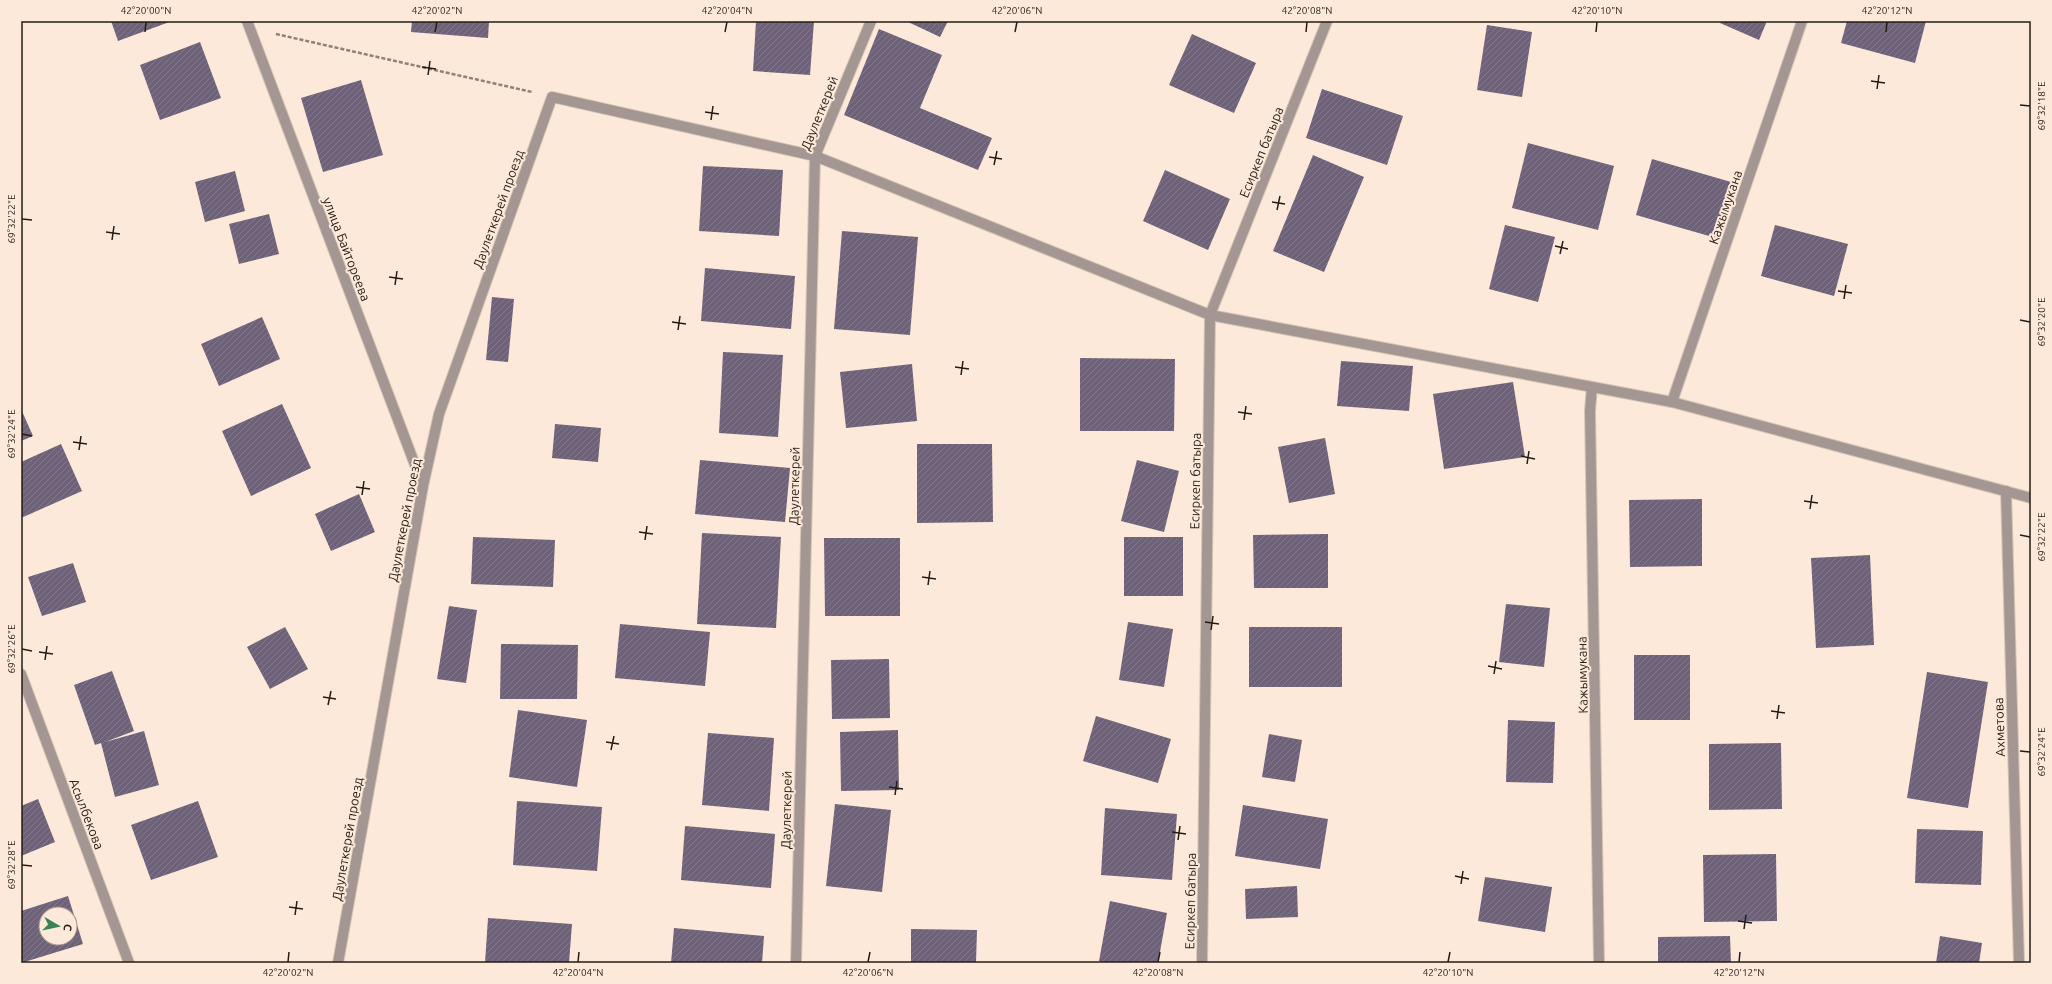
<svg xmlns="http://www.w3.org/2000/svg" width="2052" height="984" font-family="Ubuntu,sans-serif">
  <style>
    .building { fill: url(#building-hatch); fill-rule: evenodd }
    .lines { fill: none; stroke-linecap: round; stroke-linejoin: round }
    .minor-casing { stroke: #d5c4b6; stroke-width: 12 }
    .path { stroke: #8e8175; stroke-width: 2.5; stroke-dasharray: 4 2; stroke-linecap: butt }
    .minor { stroke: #a49793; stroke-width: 10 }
    .ticks { fill: none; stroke: #251d15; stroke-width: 1.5 }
    .labels { text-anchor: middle; stroke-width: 4; stroke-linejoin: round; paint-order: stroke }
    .street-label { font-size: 13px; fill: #251d15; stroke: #fce9d9 }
    .neatline { fill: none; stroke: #251d15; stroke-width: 1.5 }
    .ticks-label { font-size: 10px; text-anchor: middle; fill: #251d15 }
  </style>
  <defs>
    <pattern id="building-hatch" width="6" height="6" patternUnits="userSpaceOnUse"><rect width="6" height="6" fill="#6d6278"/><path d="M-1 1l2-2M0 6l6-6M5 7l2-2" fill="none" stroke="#817888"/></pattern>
  </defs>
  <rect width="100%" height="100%" fill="#fce9d9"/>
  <g class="building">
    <polygon points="111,21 172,21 118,41"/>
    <polygon points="412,21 489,21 488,38 411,32"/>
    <polygon points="756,21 814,21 810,75 753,71"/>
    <polygon points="906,21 948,21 940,37"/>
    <polygon points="1721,21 1767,21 1759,40 1720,23"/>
    <polygon points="1847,21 1926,21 1915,63 1841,43"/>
    <polygon points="1487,25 1532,32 1522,97 1477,90"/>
    <polygon points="879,29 942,55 920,108 992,138 978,170 844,115"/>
    <polygon points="1192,34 1256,63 1234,113 1169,85"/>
    <polygon points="200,42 221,98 160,120 140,65"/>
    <polygon points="361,80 383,155 323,172 301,98"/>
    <polygon points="1322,89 1403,116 1387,165 1306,138"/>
    <polygon points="1528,143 1614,166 1598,230 1512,208"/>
    <polygon points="1313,155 1364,177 1324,272 1273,251"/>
    <polygon points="1652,159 1731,182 1716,238 1636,215"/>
    <polygon points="703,166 783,170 779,236 699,231"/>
    <polygon points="1165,170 1230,199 1208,250 1143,221"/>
    <polygon points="235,171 245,211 205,222 195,182"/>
    <polygon points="269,214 279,254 239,264 229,224"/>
    <polygon points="1505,225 1555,237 1538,302 1489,289"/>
    <polygon points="1775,225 1848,244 1834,296 1761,276"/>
    <polygon points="842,231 918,237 910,335 834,329"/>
    <polygon points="705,268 795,276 791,329 701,321"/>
    <polygon points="492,297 514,299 508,362 486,360"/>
    <polygon points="262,317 280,359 219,386 201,344"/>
    <polygon points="723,352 783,355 778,437 719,433"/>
    <polygon points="1080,358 1175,359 1174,431 1080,431"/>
    <polygon points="1341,361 1413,366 1409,411 1337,406"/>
    <polygon points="912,364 917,421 846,428 840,372"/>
    <polygon points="1513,382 1525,457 1444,469 1433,394"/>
    <polygon points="282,404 311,468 251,496 222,431"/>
    <polygon points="21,409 33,436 21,441"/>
    <polygon points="555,424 601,428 598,462 552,458"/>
    <polygon points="1325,438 1335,494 1289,503 1278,447"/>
    <polygon points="61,444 82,491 21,518 21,462"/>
    <polygon points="917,444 992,444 993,522 917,523"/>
    <polygon points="700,460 790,468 785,522 695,514"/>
    <polygon points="1137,460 1179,471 1164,532 1121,521"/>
    <polygon points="359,494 375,532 331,551 315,514"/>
    <polygon points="1702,499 1702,566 1630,567 1629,500"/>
    <polygon points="702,533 781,537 776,628 697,624"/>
    <polygon points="1328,534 1328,588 1254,588 1253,535"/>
    <polygon points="473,537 555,540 553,587 471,584"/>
    <rect x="1124" y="537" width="59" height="59"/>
    <polygon points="824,538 900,538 900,616 825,616"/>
    <polygon points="1870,555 1874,645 1816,648 1811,558"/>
    <polygon points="73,563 86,602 42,616 28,577"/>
    <polygon points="1506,604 1550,608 1544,667 1499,662"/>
    <polygon points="449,606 477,610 466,683 437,679"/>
    <polygon points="1128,622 1173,629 1164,687 1119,680"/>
    <polygon points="620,624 710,632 705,686 615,678"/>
    <polygon points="285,627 308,669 270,689 247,647"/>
    <rect x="1249" y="627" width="93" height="60"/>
    <polygon points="501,644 578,645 577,699 500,699"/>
    <rect x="1634" y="655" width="56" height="65"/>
    <polygon points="889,659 890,718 832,719 831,660"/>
    <polygon points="112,671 134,731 105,742 144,731 159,785 115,797 101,743 95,745 74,685"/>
    <polygon points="1927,672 1988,682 1968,808 1907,798"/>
    <polygon points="518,710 587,720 577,787 509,777"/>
    <polygon points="1096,716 1171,739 1158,783 1083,761"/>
    <polygon points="1508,720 1555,722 1553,783 1506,782"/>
    <polygon points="898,730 899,790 841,791 840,732"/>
    <polygon points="708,733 774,738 769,811 702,805"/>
    <polygon points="1269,734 1302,740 1295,782 1262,777"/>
    <polygon points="1781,743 1782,809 1709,810 1709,744"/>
    <polygon points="38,799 55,842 21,856 21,806"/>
    <polygon points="198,801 218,857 151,880 131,825"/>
    <polygon points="517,801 602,807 597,871 513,865"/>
    <polygon points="835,804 891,810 882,892 826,886"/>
    <polygon points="1243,805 1328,819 1320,869 1235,856"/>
    <polygon points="1105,808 1177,814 1172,880 1101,875"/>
    <polygon points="685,826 775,834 771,888 681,880"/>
    <polygon points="1917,829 1983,831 1981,885 1915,883"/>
    <polygon points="1776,854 1777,921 1704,922 1703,855"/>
    <polygon points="1485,877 1552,887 1545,932 1478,921"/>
    <polygon points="1297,886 1298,917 1246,919 1245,889"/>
    <path d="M68 896 83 944 21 963V911ZM46 914H70V938H46Z"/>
    <polygon points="1110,901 1167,913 1158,963 1107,963 1099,961"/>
    <polygon points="488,918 572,924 569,963 485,963"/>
    <polygon points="674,928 764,936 762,963 671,963"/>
    <polygon points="911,929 977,930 976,963 911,963"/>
    <polygon points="1730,936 1731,963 1658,963 1658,937"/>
    <polygon points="1940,936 1982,943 1979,963 1936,963"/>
  </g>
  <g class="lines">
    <defs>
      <g id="minor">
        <polyline points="247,21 423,486"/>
        <polyline points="1592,387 1590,411 1599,963"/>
        <polyline points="1672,402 1802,21"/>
        <polyline points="2006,491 2019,963"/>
        <polyline points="21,674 129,963"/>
        <polyline points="338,963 423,486 439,414 552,97 815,156 1210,315 1672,402 2031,498"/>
        <polyline points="796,963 815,156 871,21"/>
        <polyline points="1202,963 1210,315 1327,21"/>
      </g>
    </defs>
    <use href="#minor" class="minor-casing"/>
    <polyline class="path" points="276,34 532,92"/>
    <use href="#minor" class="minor"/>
  </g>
  <path class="ticks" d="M145 32 146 22M435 32 437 22M725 32 727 22M1015 32 1017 22M1306 32 1307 22M1596 32 1597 22M1886 32 1887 22M422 67 436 69M428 75 430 61M1871 81 1885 83M1877 89 1879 75M2020 105 2030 106M705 112 719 114M711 120 713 106M989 157 1002 159M994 165 997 151M1272 202 1285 204M1277 210 1280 196M22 219 32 220M106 232 120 234M112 240 114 226M1555 246 1568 249M1560 254 1563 241M389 277 403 279M395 285 397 271M1838 291 1852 293M1844 299 1846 285M2020 320 2030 322M672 322 686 324M678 330 680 316M955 367 969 369M961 375 963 361M1238 412 1252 414M1244 420 1246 406M22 434 32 436M73 442 87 444M79 450 81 436M1521 456 1535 459M1527 464 1529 451M356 487 370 489M362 495 364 481M1804 501 1818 503M1810 509 1812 495M639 532 653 534M2020 535 2030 537M645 540 647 526M922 577 936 579M928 585 930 571M1205 622 1219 624M1211 630 1213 616M22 649 32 651M39 652 53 654M45 660 47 646M1488 666 1502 669M1494 674 1496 661M323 697 336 699M328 705 331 691M1771 711 1785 713M1777 719 1779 705M606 742 619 744M611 750 614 736M2020 751 2030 752M889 787 903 789M895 795 897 781M1172 832 1186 834M1178 840 1180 826M22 865 32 866M1455 876 1469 879M1461 884 1463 871M289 907 303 909M295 915 297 901M1738 921 1752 923M1744 929 1746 915M288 962 289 952M578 962 579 952M868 962 870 952M1158 962 1160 952M1448 962 1450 952M1739 962 1740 952"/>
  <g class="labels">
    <g class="street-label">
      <text transform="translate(819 113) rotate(-68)" y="5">Даулеткерей</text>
      <text transform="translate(1261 152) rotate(-68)" y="5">Есиркеп батыра</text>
      <text transform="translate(1725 207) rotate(-71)" y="5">Кажымукана</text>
      <text transform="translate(498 209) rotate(-70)" y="5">Даулеткерей проезд</text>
      <text transform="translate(347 249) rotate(69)" y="5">улица Байтореева</text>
      <text transform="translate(1195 481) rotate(-89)" y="5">Есиркеп батыра</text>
      <text transform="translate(794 486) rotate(-89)" y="5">Даулеткерей</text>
      <text transform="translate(404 520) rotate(-79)" y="5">Даулеткерей проезд</text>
      <text transform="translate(1582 675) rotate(-91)" y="5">Кажымукана</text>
      <text transform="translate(1999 727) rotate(-92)" y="5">Ахметова</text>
      <text transform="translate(786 810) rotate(-89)" y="5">Даулеткерей</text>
      <text transform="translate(87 814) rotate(69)" y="5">Асылбекова</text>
      <text transform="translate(347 839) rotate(-80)" y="5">Даулеткерей проезд</text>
      <text transform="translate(1190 901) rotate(-89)" y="5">Есиркеп батыра</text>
    </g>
  </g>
  <rect width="2052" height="984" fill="none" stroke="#fce9d9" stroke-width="44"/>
  <g transform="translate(58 926) rotate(99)"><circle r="19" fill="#fce9d9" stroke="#a6978b"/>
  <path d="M0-3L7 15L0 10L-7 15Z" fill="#388453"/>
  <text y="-6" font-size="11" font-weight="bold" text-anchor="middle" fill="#251d15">С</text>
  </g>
  <rect x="22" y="22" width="2008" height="940" class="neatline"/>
  <g class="ticks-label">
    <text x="146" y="14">42°20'00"N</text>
    <text x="437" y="14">42°20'02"N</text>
    <text x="727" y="14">42°20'04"N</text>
    <text x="1017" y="14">42°20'06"N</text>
    <text x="1307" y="14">42°20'08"N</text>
    <text x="1597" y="14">42°20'10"N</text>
    <text x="1887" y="14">42°20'12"N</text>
    <text transform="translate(2041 106) rotate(-90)" y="4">69°32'18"E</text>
    <text transform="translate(11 219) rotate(-90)" y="4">69°32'22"E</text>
    <text transform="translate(2041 322) rotate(-90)" y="4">69°32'20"E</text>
    <text transform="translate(11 434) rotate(-90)" y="4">69°32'24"E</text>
    <text transform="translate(2041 537) rotate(-90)" y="4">69°32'22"E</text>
    <text transform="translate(11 649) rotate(-90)" y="4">69°32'26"E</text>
    <text transform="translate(2041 752) rotate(-90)" y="4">69°32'24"E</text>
    <text transform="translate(11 865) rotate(-90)" y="4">69°32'28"E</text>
    <text x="288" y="976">42°20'02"N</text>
    <text x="578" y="976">42°20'04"N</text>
    <text x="868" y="976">42°20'06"N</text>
    <text x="1158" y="976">42°20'08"N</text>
    <text x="1448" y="976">42°20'10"N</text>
    <text x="1739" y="976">42°20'12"N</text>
  </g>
</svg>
